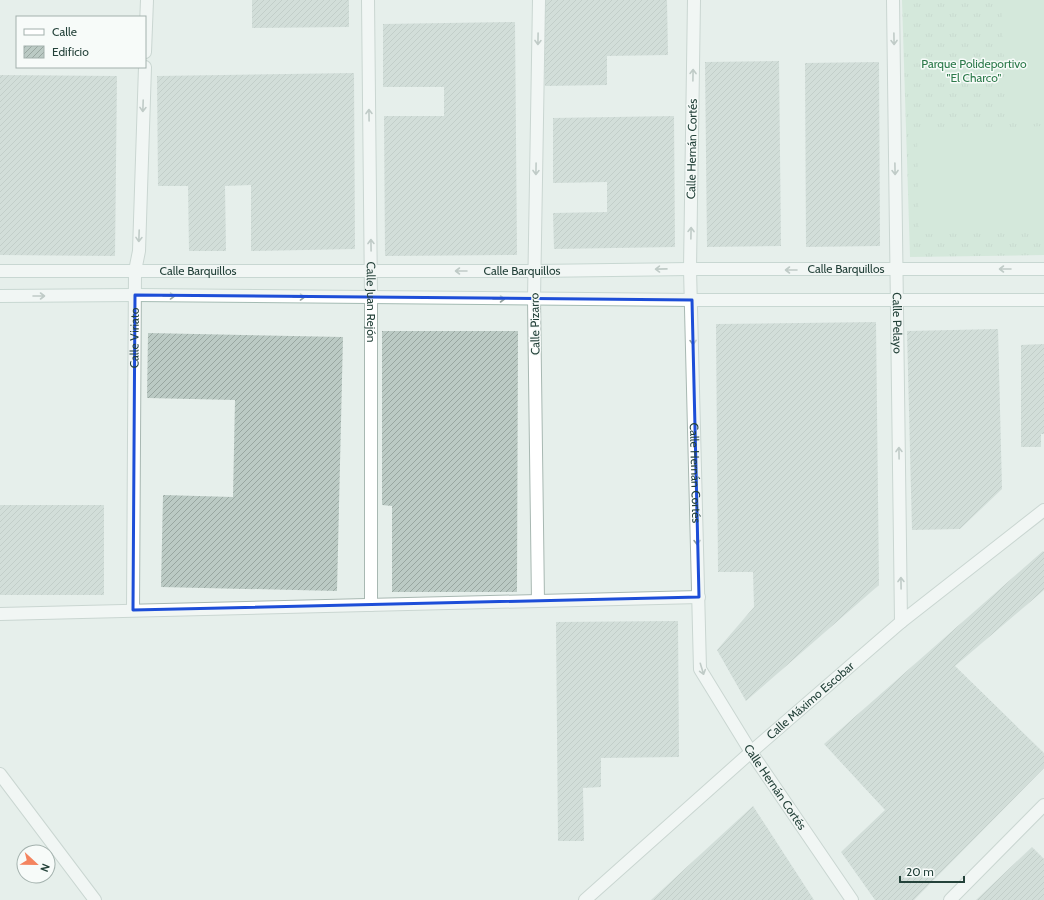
<svg xmlns="http://www.w3.org/2000/svg" width="1044" height="900" font-family="Cabin,sans-serif">
  <style>
    .grass { fill: url(#grass-tufts) }
    .pitch { fill: #bfe0c8 }
    .building { fill: url(#building-hatch) }
    .lines { fill: none; stroke-linecap: round; stroke-linejoin: round }
    .minor-casing { stroke: #a8b8b2; stroke-width: 14 }
    .secondary-casing { stroke: #a4bbb3; stroke-width: 14 }
    .minor { stroke: #fff; stroke-width: 12 }
    .secondary { stroke: #fff; stroke-width: 12 }
    .oneway { stroke: #92a09c }
    .marked { fill: none; stroke: #1d4ed8; stroke-width: 3; stroke-linejoin: round }
    .labels { text-anchor: middle; stroke-width: 3; stroke-linejoin: round; paint-order: stroke }
    .park-label { font-size: 12px; fill: #2d7a4b; stroke: #f7fbf9 }
    .street-label { font-size: 12px; fill: #24423a; stroke: #f7fbf9 }
  </style>
  <defs>
    <pattern id="grass-tufts" width="24" height="20" patternUnits="userSpaceOnUse"><rect width="24" height="20" fill="#bfe0c8"/><path d="M3 7l-1-3M5 7V3M7 7l1-3M15 17l-1-3M17 17v-4M19 17l1-3" fill="none" stroke="#a4c1ad"/></pattern>
    <pattern id="building-hatch" width="6" height="6" patternUnits="userSpaceOnUse"><rect width="6" height="6" fill="#bbcac4"/><path d="M-1 1l2-2M0 6l6-6M5 7l2-2" fill="none" stroke="#98a6a0"/></pattern>
  </defs>
  <rect width="100%" height="100%" fill="#e6efeb"/>
  <polygon class="grass" points="902,0 1044,0 1044,255 910,257"/>
  <g class="pitch">
    <polygon points="1001,0 1044,0 1044,120 1007,122"/>
    <polygon points="1044,126 1044,232 919,234 917,128 1008,128"/>
  </g>
  <g class="building">
    <polygon points="252,0 349,0 349,27 252,28"/>
    <polygon points="544,0 667,0 668,55 607,56 607,85 545,86"/>
    <polygon points="515,22 517,255 385,256 384,116 444,116 444,87 383,87 383,24"/>
    <polygon points="779,61 781,246 707,247 705,62"/>
    <polygon points="879,62 880,246 806,247 805,63"/>
    <polygon points="354,73 355,249 251,251 251,185 225,186 226,251 189,251 188,186 158,186 157,76"/>
    <polygon points="0,75 117,76 115,256 0,255"/>
    <polygon points="674,116 675,247 554,249 553,213 607,212 607,182 553,183 553,118"/>
    <polygon points="876,322 879,585 746,701 717,650 754,607 753,572 718,572 716,324"/>
    <polygon points="998,329 1002,489 960,529 912,530 907,331"/>
    <polygon points="382,331 518,331 517,592 392,592 392,506 382,505"/>
    <polygon points="148,333 343,337 337,591 161,587 163,495 233,497 235,400 147,398"/>
    <polygon points="1044,344 1044,434 1041,434 1041,447 1021,447 1021,345"/>
    <rect x="0" y="505" width="104" height="90"/>
    <polygon points="1043,551 1044,552 1044,590 955,666 1044,753 1044,768 914,900 875,900 841,852 885,810 824,744"/>
    <polygon points="678,621 679,757 601,758 601,787 583,788 584,841 558,841 556,622"/>
    <polygon points="753,806 814,900 651,900"/>
    <polygon points="1032,847 1044,859 1044,900 976,900"/>
  </g>
  <g class="lines">
    <defs>
      <g id="minor">
        <path id="s1" d="M368 0 371 298V605"/>
        <path id="s2" d="M694 0 690 269 700 669 751 752 852 900"/>
        <path id="s3" d="M893 0 901 622"/>
        <polyline points="145,52 147,0"/>
        <polyline points="538,601 534,299 539,0"/>
        <path id="s4" d="M133 610 135 271 139 251 145 67"/>
        <polyline points="0,614 699,597"/>
        <polyline points="0,774 95,900"/>
        <path id="s5" d="M585 900 751 752 901 622 1044 510"/>
        <polyline points="950,900 1044,805"/>
      </g>
      <g id="secondary">
        <path id="s6" d="M0 271H535L690 269H1044"/>
        <polyline points="0,296 135,295 692,300 1044,300"/>
      </g>
    </defs>
    <use href="#minor" class="minor-casing"/>
    <use href="#secondary" class="secondary-casing"/>
    <use href="#minor" class="minor"/>
    <use href="#secondary" class="secondary"/>
  </g>
  <defs><path id="oneway-shaft" d="M-6 0H5M1.5-3L5.5 0L1.5 3" fill="none" stroke-width="1.6" stroke-linecap="round" stroke-linejoin="round"/></defs>
  <g class="oneway">
    <use href="#oneway-shaft" transform="translate(538 39) rotate(91)"/>
    <use href="#oneway-shaft" transform="translate(894 39) rotate(89)"/>
    <use href="#oneway-shaft" transform="translate(693 75) rotate(-89)"/>
    <use href="#oneway-shaft" transform="translate(143 106) rotate(92)"/>
    <use href="#oneway-shaft" transform="translate(369 115) rotate(-91)"/>
    <use href="#oneway-shaft" transform="translate(536 169) rotate(91)"/>
    <use href="#oneway-shaft" transform="translate(895 169) rotate(89)"/>
    <use href="#oneway-shaft" transform="translate(691 233) rotate(-89)"/>
    <use href="#oneway-shaft" transform="translate(139 236) rotate(92)"/>
    <use href="#oneway-shaft" transform="translate(371 245) rotate(-91)"/>
    <use href="#oneway-shaft" transform="translate(661 269) rotate(179)"/>
    <use href="#oneway-shaft" transform="translate(1005 269) rotate(-180)"/>
    <use href="#oneway-shaft" transform="translate(791 270) rotate(-180)"/>
    <use href="#oneway-shaft" transform="translate(461 271) rotate(-180)"/>
    <use href="#oneway-shaft" transform="translate(39 296)"/>
    <use href="#oneway-shaft" transform="translate(169 296) rotate(1)"/>
    <use href="#oneway-shaft" transform="translate(299 297) rotate(1)"/>
    <use href="#oneway-shaft" transform="translate(499 299)"/>
    <use href="#oneway-shaft" transform="translate(693 339) rotate(89)"/>
    <use href="#oneway-shaft" transform="translate(899 453) rotate(-91)"/>
    <use href="#oneway-shaft" transform="translate(697 539) rotate(89)"/>
    <use href="#oneway-shaft" transform="translate(901 583) rotate(-91)"/>
    <use href="#oneway-shaft" transform="translate(702 669) rotate(73)"/>
  </g>
  <path d="M0 0H1044V900H0ZM135 295 692 300 699 597 133 610Z" fill="#e6efeb" fill-opacity=".55" fill-rule="evenodd"/>
  <path class="marked" d="M135 295 692 300 699 597 133 610Z"/>
  <g class="labels">
    <g class="park-label">
      <text x="974" y="68">Parque Polideportivo<tspan x="974" dy="14">"El Charco"</tspan></text>
    </g>
    <g class="street-label">
      <text transform="translate(692 149) rotate(-89)" y="4">Calle Hernán Cortés</text>
      <text dy="4" stroke="none"><textPath href="#s6" startOffset="846">Calle Barquillos</textPath></text>
      <text dy="4" stroke="none"><textPath href="#s6" startOffset="198">Calle Barquillos</textPath></text>
      <text dy="4" stroke="none"><textPath href="#s6" startOffset="522">Calle Barquillos</textPath></text>
      <text dy="4" stroke="none"><textPath href="#s1" startOffset="302">Calle Juan Rejón</textPath></text>
      <text dy="4" stroke="none"><textPath href="#s3" startOffset="323">Calle Pelayo</textPath></text>
      <text transform="translate(535 324) rotate(-91)" y="4">Calle Pizarro</text>
      <text dy="4" stroke="none"><textPath href="#s4" startOffset="272">Calle Viriato</textPath></text>
      <text dy="4" stroke="none"><textPath href="#s2" startOffset="473">Calle Hernán Cortés</textPath></text>
      <text dy="4" stroke="none"><textPath href="#s5" startOffset="301">Calle Máximo Escobar</textPath></text>
      <text dy="4" stroke="none"><textPath href="#s2" startOffset="809">Calle Hernán Cortés</textPath></text>
    </g>
  </g>
  <rect x="16" y="16" width="130" height="52" fill="#f7fbf9" stroke="#a3b1ad"/>
  <rect x="24" y="29" width="20" height="6" fill="#ffffff" stroke="#a3b1ad"/>
  <text x="52" y="36" font-size="12" fill="#24423a">Calle</text>
  <rect x="24" y="46" width="20" height="12" fill="url(#building-hatch)" stroke="#a3b1ad"/>
  <text x="52" y="56" font-size="12" fill="#24423a">Edificio</text>
  <g transform="translate(36 864) rotate(112)"><circle r="19" fill="#f7fbf9" stroke="#a3b1ad"/>
  <path d="M0-3L7 15L0 10L-7 15Z" fill="#f4845f"/>
  <text y="-6" font-size="11" font-weight="bold" text-anchor="middle" fill="#24423a">N</text>
  </g>
  <path d="M900 876v6h64v-6" fill="none" stroke="#24423a" stroke-width="2"/>
  <text x="906" y="876" font-size="12" fill="#24423a" stroke="#f7fbf9" stroke-width="3" paint-order="stroke">20 m</text>
</svg>
